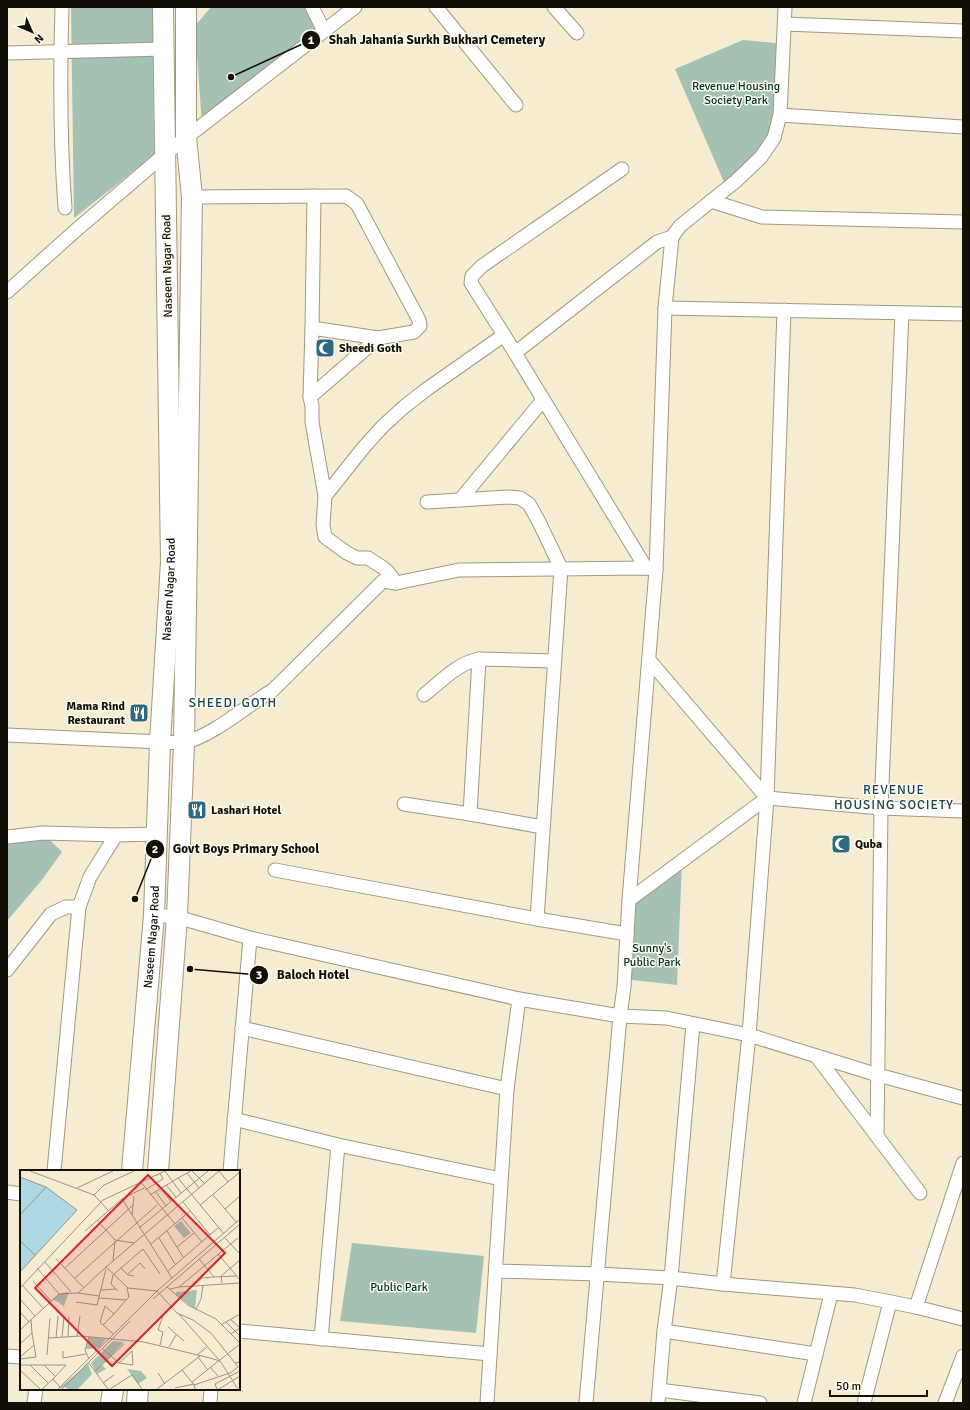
<svg xmlns="http://www.w3.org/2000/svg" width="970" height="1410" font-family="Signika,sans-serif">
  <style>
    .green { fill: #a5c1b3 }
    .lines { fill: none; stroke-linecap: round; stroke-linejoin: round }
    .street-casing { stroke: #a19880; stroke-width: 15 }
    .primary-casing { stroke: #a19880; stroke-width: 22 }
    .street { stroke: #fff; stroke-width: 13 }
    .primary { stroke: #fff; stroke-width: 20 }
    .labels { text-anchor: middle; stroke-width: 3; stroke-linejoin: round; paint-order: stroke }
    .park-label { font-size: 12px; fill: #013422; stroke: #fdfaef }
    .street-label { font-size: 12px; fill: #131007; stroke: #fdfaef }
    .poi-label { font-size: 12px; font-weight: bold; fill: #131007; stroke: #fdfaef; text-anchor: start }
    .neighbourhood-label { font-size: 13px; letter-spacing: 1px; fill: #154759; stroke: #fdfaef }
    .inset-road { fill: none; stroke: #9b9481; stroke-width: 1 }
    .view { fill: #d62828; fill-opacity: 0.15; stroke: #d62828; stroke-width: 2 }
    .inset-edge { fill: none; stroke: #131007; stroke-width: 2 }
    .leader { fill: none; stroke: #131007; stroke-width: 1.5 }
    .callout-dot { fill: #131007; stroke: #fdfaef; stroke-width: 1.5 }
    .mark-label { font-size: 12px; text-anchor: middle; font-weight: bold; fill: #fff }
    .callout-label { font-size: 13px; text-anchor: middle; font-weight: bold; fill: #131007; stroke: #fdfaef; stroke-width: 3; stroke-linejoin: round; paint-order: stroke }
  </style>
  <rect width="100%" height="100%" fill="#f5ecd2"/>
  <g class="green">
    <polygon points="71,7 153,7 154,155 74,218"/>
    <polygon points="211,7 310,7 325,30 202,125 195,26"/>
    <polygon points="743,40 784,44 774,138 727,189 675,69"/>
    <polygon points="43,833 62,852 41,881 7,921 7,837"/>
    <polygon points="682,861 677,985 624,979 629,900"/>
    <polygon points="352,1243 484,1256 476,1333 340,1321"/>
  </g>
  <g class="lines">
    <defs>
      <g id="street">
        <path d="M62 7C60 74 60 141 65 208"/>
        <polyline points="312,7 324,31"/>
        <polyline points="436,7 516,105"/>
        <polyline points="554,7 577,33"/>
        <polyline points="785,24 963,31"/>
        <polyline points="7,53 164,49"/>
        <polyline points="780,115 963,127"/>
        <polyline points="622,169 482,266 472,276 471,283 504,335 646,568"/>
        <polyline points="192,197 346,196 357,204 419,320 420,326 414,332 378,338 312,328 310,397 312,406 312,422 325,496"/>
        <polyline points="711,201 762,217 963,222"/>
        <polyline points="7,292 75,231 165,154 355,7"/>
        <polyline points="665,308 963,314"/>
        <polyline points="312,328 314,196"/>
        <polyline points="515,353 657,242 672,237"/>
        <polyline points="310,397 378,338"/>
        <polyline points="460,500 543,400"/>
        <polyline points="396,583 388,572 382,567 368,558 357,558 347,553 325,537 323,525 325,496 364,447 383,426 405,406 427,389 504,335"/>
        <polyline points="649,660 767,798"/>
        <path d="M424 695C440 682 458 663 479 659L554 661"/>
        <path d="M7 735 184 743C217 733 243 708 273 690L383 581 396 583 459 570 646 568 656 570 665 308 672 237 680 226 736 181 761 157 774 138 780 115 785 7"/>
        <polyline points="404,804 470,814 479,659"/>
        <polyline points="470,814 543,827"/>
        <polyline points="7,837 43,833 116,835 157,834"/>
        <polyline points="275,870 537,919 561,568 539,522 529,504 520,498 508,497 427,502"/>
        <polyline points="629,900 767,798 881,808 963,811"/>
        <polyline points="154,915 177,917 250,938 519,999 620,1016 666,1018 749,1035 878,1075 963,1098"/>
        <polyline points="537,919 627,934"/>
        <polyline points="7,970 51,914 66,907 79,907 90,877 116,835"/>
        <polyline points="242,1028 507,1089"/>
        <polyline points="817,1057 920,1193"/>
        <polyline points="234,1119 338,1145 501,1179"/>
        <polyline points="877,1135 881,808 902,313"/>
        <polyline points="54,1171 79,907"/>
        <polyline points="230,1171 250,938"/>
        <polyline points="7,1192 21,1194"/>
        <polyline points="496,1271 598,1274 671,1278 723,1284 855,1295 916,1307 963,1319"/>
        <polyline points="723,1284 749,1035 767,798 784,310"/>
        <polyline points="916,1307 963,1163"/>
        <polyline points="239,1331 490,1354"/>
        <polyline points="664,1331 816,1354"/>
        <polyline points="321,1339 338,1145"/>
        <polyline points="7,1356 21,1357"/>
        <polyline points="659,1390 760,1403"/>
        <polyline points="34,1403 36,1389"/>
        <polyline points="210,1403 211,1389"/>
        <polyline points="487,1403 507,1089 519,999"/>
        <polyline points="586,1403 620,1016 624,987 629,900 656,570"/>
        <polyline points="658,1403 664,1331 671,1278 693,1024"/>
        <polyline points="804,1403 831,1294"/>
        <polyline points="864,1403 890,1302"/>
        <polyline points="945,1403 963,1356"/>
      </g>
      <g id="primary">
        <path id="s1" d="M132 1171 154 915 160 742 171 562 163 7"/>
        <polyline points="158,1171 177,917 184,743 192,197 186,137 186,7"/>
        <polyline points="111,1403 113,1389"/>
        <polyline points="137,1403 138,1389"/>
      </g>
    </defs>
    <use href="#street" class="street-casing"/>
    <use href="#primary" class="primary-casing"/>
    <use href="#street" class="street"/>
    <use href="#primary" class="primary"/>
  </g>
  <defs>
    <symbol id="mosque-square" viewBox="-11 -11 22 22"><rect x="-9" y="-9" width="18" height="18" rx="4" fill="#2d6a80" stroke="#fdfaef"/><path d="M3.5-4.9A6 6 0 1 0 3.5 4.9A5 5 0 1 1 3.5-4.9Z" fill="#fff"/></symbol>
    <symbol id="restaurant-square" viewBox="-11 -11 22 22"><rect x="-9" y="-9" width="18" height="18" rx="4" fill="#2d6a80" stroke="#fdfaef"/><path d="M-5-6h1v4h1v-4h1v4h1v-4h1v5L-1.5 .5V6h-2V.5L-5-1ZM5-6V6H3V1.5H1.5Q1.5-4 5-6Z" fill="#fff"/></symbol>
  </defs>
  <g fill-rule="evenodd">
    <use href="#mosque-square" x="314" y="337" width="22" height="22"/>
    <use href="#restaurant-square" x="128" y="702" width="22" height="22"/>
    <use href="#restaurant-square" x="186" y="799" width="22" height="22"/>
    <use href="#mosque-square" x="830" y="833" width="22" height="22"/>
  </g>
  <g class="labels">
    <g class="park-label">
      <text x="736" y="90">Revenue Housing<tspan x="736" dy="14">Society Park</tspan></text>
      <text x="652" y="952">Sunny's<tspan x="652" dy="14">Public Park</tspan></text>
      <text x="399" y="1291">Public Park</text>
    </g>
    <g class="street-label">
      <text transform="translate(167 266) rotate(-91)" y="4">Naseem Nagar Road</text>
      <text dy="4" stroke="none"><textPath href="#s1" startOffset="583">Naseem Nagar Road</textPath></text>
      <text dy="4" stroke="none"><textPath href="#s1" startOffset="235">Naseem Nagar Road</textPath></text>
    </g>
    <g class="poi-label">
      <text x="339" y="352">Sheedi Goth</text>
      <text x="125" y="710" text-anchor="end">Mama Rind<tspan x="125" dy="14">Restaurant</tspan></text>
      <text x="211" y="814">Lashari Hotel</text>
      <text x="855" y="848">Quba</text>
    </g>
    <g class="neighbourhood-label">
      <text x="233" y="707">SHEEDI GOTH</text>
      <text x="894" y="794">REVENUE<tspan x="894" dy="15">HOUSING SOCIETY</tspan></text>
    </g>
  </g>
  <g transform="translate(20 1170)">
    <rect width="220" height="220" fill="#f5ecd2"/>
    <path d="M161 51 171 63 164 68 154 56ZM177 120 175 139 156 125V122ZM49 122 44 136 33 129 41 123ZM69 167 86 169 79 178 66 179ZM93 171 104 172 82 195 86 199 77 204 71 193ZM68 194 72 204 58 219H48L45 217 38 219ZM107 199 121 201 127 208 118 214Z" fill="#a5c1b3"/>
    <path d="M0 7 26 17 57 40 0 102Z" fill="#aed8e3"/>
    <path class="inset-road" d="M10 1 74 25 88 40M145 1 161 23M171 1 158 8 204 64M172 1 185 14M199 1 208 12M167 3 179 18M0 7 26 17M120 11 155 54M146 15 156 27M57 18 93 1M124 18 102 29 152 108M141 19 151 31M125 20 143 9 140 3M136 22 146 36M74 25 84 15 114 1M130 25 158 8M193 25 205 39M163 32 190 65M180 35 220 2M0 45 26 17 57 40 0 102M112 45 114 26M162 48 182 72M77 50 95 70 114 73M217 53 205 39 220 26M119 58 188 1M65 61 102 29M147 61 163 87M204 67 220 84M139 68 155 94M0 71 15 85M131 74 170 41M157 77 174 63M198 84 220 110M36 89 64 118M179 89 194 107 216 106M93 90 95 71M25 92 51 122M86 97 199 1M17 98 39 124M45 98 113 35M101 98 108 105 114 106M148 101 199 57M107 105 120 93 125 99M55 108 137 35M13 111 31 131M202 113 201 106 220 90M2 115 24 139M147 117 168 135 196 149 220 173M159 117 218 68M172 117 182 108 194 107M0 118 83 30 145 1M150 119 159 117 220 113M81 120 96 119M98 121 91 114 93 105 123 79 140 104M58 123 79 126M79 128 106 130 109 127 107 118M0 129 15 146M133 129 220 54M56 132 77 135 86 99M176 139 181 129 183 115M0 142 9 152M159 144 200 191M210 149 220 158 211 164M206 152 220 166M83 155 94 144M201 155 220 144M148 157 164 171M0 160 39 124 58 123 86 97 108 118 137 121 157 143 173 150 191 163 215 193 220 192M93 164 80 152 85 136 94 144 106 130M57 166 60 146M42 167 44 147M48 167 49 147M69 167 65 180 69 189M29 168 61 166 124 172 190 188 200 191 218 219M36 168 38 146M0 174 12 163 11 150M140 175 143 162 138 160 143 146M149 177 156 165M83 179 99 193 113 195 112 181 99 193M43 181V188L66 184M27 185 30 148M177 185 187 177M0 187 14 175 12 163M178 187 187 199M0 189 16 187 14 175M68 192 88 219M0 195H46L33 209 40 217M10 195 28 213M24 195 35 206M190 197 198 206M0 200 20 219M75 201 104 174M138 203 145 214M172 212 220 174M83 213 94 205M174 215 210 203 218 197 215 193M155 218 174 214M22 219 33 209M38 219 137 121 220 49M42 219 110 151M90 219 112 205 122 219M137 219 162 200M175 219 174 215 162 200 180 186M197 219 195 214 220 201M199 219 220 206"/>
    <path class="view" d="M128 5 205 83 92 196 15 118Z"/>
    <rect width="220" height="220" class="inset-edge"/>
  </g>
  <path class="leader" d="M231 77L311 40M135 899L155 849M190 969L259 975"/>
  <g class="callout-dot">
    <circle cx="231" cy="77" r="4"/>
    <circle cx="135" cy="899" r="4"/>
    <circle cx="190" cy="969" r="4"/>
    <circle cx="311" cy="40" r="10"/>
    <circle cx="155" cy="849" r="10"/>
    <circle cx="259" cy="975" r="10"/>
  </g>
  <g class="mark-label">
    <text x="311" y="44">1</text>
    <text x="155" y="853">2</text>
    <text x="259" y="979">3</text>
  </g>
  <g class="callout-label">
    <text x="437" y="44">Shah Jahania Surkh Bukhari Cemetery</text>
    <text x="246" y="853">Govt Boys Primary School</text>
    <text x="313" y="979">Baloch Hotel</text>
  </g>
  <rect width="970" height="1410" fill="none" stroke="#131007" stroke-width="16"/>
  <g transform="translate(32 32) rotate(135)" stroke="#fdfaef" stroke-width="3" paint-order="stroke">
  <path d="M0-3L7 15L0 10L-7 15Z" fill="#131007"/>
  <text y="-6" font-size="11" font-weight="bold" text-anchor="middle" fill="#131007">N</text>
  </g>
  <path d="M830 1390v6h97v-6" fill="none" stroke="#131007" stroke-width="2"/>
  <text x="836" y="1390" font-size="12" fill="#131007" stroke="#fdfaef" stroke-width="3" paint-order="stroke">50 m</text>
</svg>
